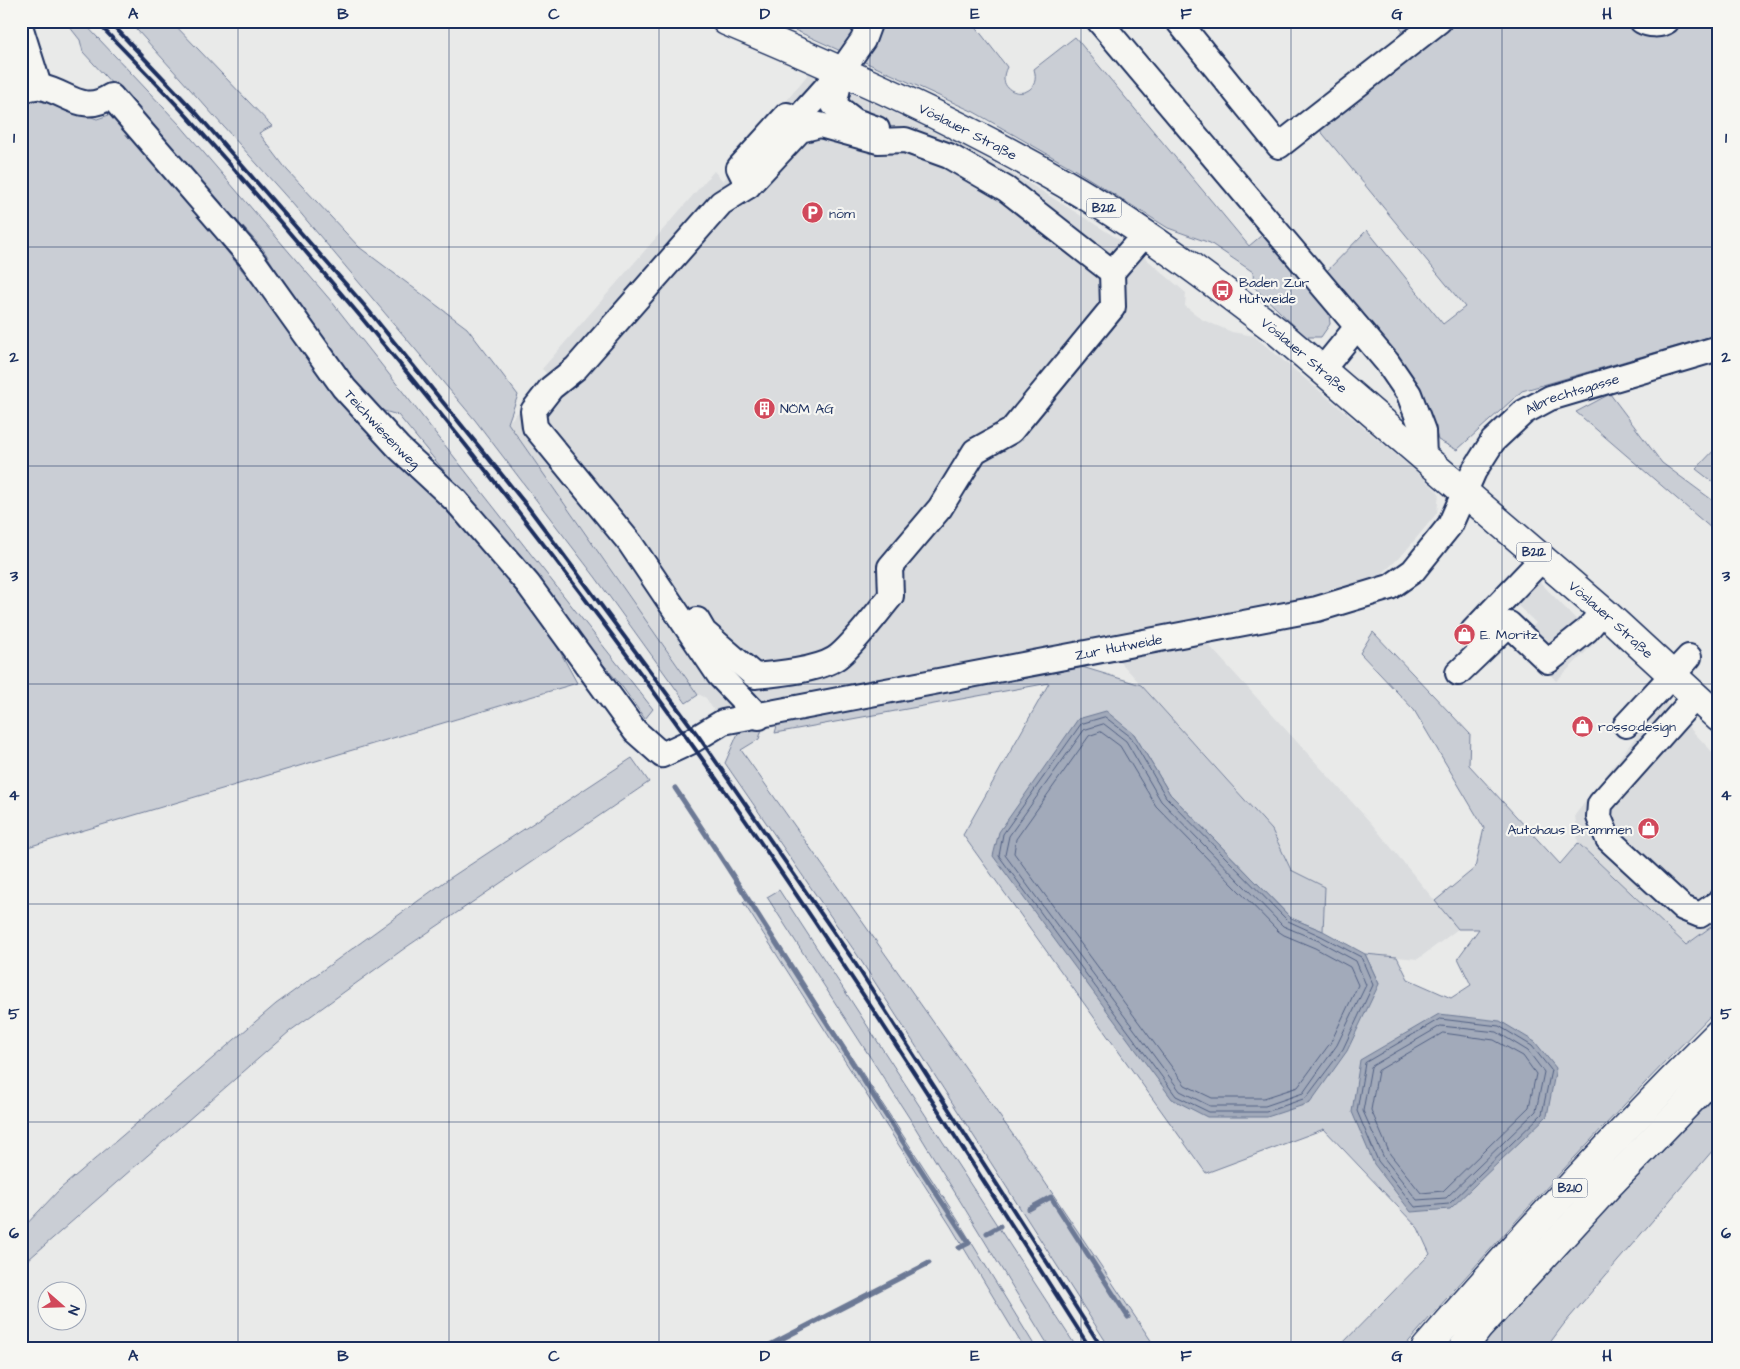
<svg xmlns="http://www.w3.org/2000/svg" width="1740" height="1369" font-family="'Architects Daughter',sans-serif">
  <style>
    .built { fill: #dadcde }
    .green { fill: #caced5; stroke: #727e9a }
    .water { fill: #a2aaba; stroke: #6c7995 }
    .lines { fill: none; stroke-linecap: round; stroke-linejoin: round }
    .shore { stroke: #516083; stroke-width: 1 }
    .stream { stroke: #6c7995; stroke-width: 5 }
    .minor-casing { stroke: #1b2f5e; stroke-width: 28 }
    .major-casing { stroke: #1b2f5e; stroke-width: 31 }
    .minor { stroke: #f6f6f2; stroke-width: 24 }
    .major { stroke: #f6f6f2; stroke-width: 28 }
    .rail { stroke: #1b2f5e; stroke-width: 4 }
    .grid { fill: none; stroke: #1b2f5e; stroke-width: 1; stroke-opacity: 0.55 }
    .labels { text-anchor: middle; stroke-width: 4.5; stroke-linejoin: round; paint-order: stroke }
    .shield { fill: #f6f6f2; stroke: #5d6b8a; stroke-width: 1 }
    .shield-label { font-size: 12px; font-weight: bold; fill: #1b2f5e }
    .street-label { font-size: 14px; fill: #1b2f5e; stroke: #f6f6f2 }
    .poi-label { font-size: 14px; fill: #1b2f5e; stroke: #f6f6f2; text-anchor: start }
    .neatline { fill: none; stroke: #1b2f5e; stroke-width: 2 }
    .grid-label { font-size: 16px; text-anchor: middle; font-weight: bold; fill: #1b2f5e }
  </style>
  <rect width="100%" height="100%" fill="#e9eae9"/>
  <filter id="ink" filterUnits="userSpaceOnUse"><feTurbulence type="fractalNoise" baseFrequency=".02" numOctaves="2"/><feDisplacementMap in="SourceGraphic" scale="10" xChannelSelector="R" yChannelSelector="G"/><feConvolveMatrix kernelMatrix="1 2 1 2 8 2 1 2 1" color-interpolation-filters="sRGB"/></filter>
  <g filter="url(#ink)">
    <g class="built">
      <polygon points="809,73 960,144 1040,190 1136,250 1186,293 1185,306 1203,320 1232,332 1254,336 1425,479 1439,493 1437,513 1404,553 1382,574 1330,592 1181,622 1205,641 1371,823 1458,929 1418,959 1365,954 1323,931 1325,887 1291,870 1272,830 1117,658 716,714 706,698 698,694 508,423 550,377 542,369 714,171 723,181 779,117 780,109"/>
      <polygon points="1537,579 1597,641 1556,681 1519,641 1536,623 1515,603"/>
      <polygon points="1664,701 1719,759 1719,921 1686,945 1578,843 1575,815"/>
    </g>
    <g class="green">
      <polygon points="65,21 82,21 180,125 332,302 653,709 645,719 623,688 398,415 377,409 308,322 263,249 83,52 80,40"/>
      <polygon points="129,21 151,21 157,28 173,23 272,126 259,133 287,170 359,247 467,328 518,395 508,423 698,695 686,703 596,578 475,420 292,203"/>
      <path d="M775 21H971L1007 67C991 98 1044 103 1034 69L1075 37 1249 246 1262 235 1328 305 1330 324 1321 337H1306L1254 287 1253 272 1210 243 1168 228 1072 168 974 112Z"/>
      <polygon points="1409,21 1719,21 1719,334 1522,391 1457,450 1438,440 1434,425 1415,385 1322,276 1367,230 1443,324 1465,307 1305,112 1404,33 1400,28"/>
      <polygon points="26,98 58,105 97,119 115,113 309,353 458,520 544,622 577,683 21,849 21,99"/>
      <polygon points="1610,394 1662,463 1719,505 1719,535 1576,412"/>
      <polygon points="1719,445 1719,487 1696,469"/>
      <path d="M1373 632 1470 734 1469 765 1560 864 1578 843 1686 945 1719 921V1007C1610 1117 1505 1231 1403 1348H1338L1430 1254 1418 1228 1324 1129 1206 1173 963 835 1049 683 775 733 778 722 1079 666 1141 685 1272 830 1291 870 1325 887 1323 931 1291 918 1170 794 1134 734 999 832 1379 984 1365 954 1397 957 1408 979 1451 998 1471 985 1458 958 1479 929H1458L1435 901 1475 868 1484 828 1414 710 1360 653Z"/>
      <polygon points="763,726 759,739 741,750 1018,1142 1156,1348 1110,1348 858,956 725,763 739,731"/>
      <polygon points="632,758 649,782 405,948 290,1031 21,1266 21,1230 60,1189 276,1004 447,880"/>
      <polygon points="779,890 1077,1348 1050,1348 910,1119 767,897"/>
      <polygon points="748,898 951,1209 1036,1348 1024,1348 950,1225 743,902"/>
      <polygon points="1719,1093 1719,1143 1564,1324 1546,1348 1481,1348 1532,1286"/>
    </g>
    <g class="water">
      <polygon points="1106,711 1134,734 1170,794 1291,918 1323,931 1365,954 1379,984 1347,1051 1310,1103 1267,1117 1207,1117 1172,1099 993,856 999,832 1078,719"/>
      <polygon points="1439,1014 1500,1021 1535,1042 1556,1068 1547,1116 1450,1209 1411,1212 1374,1164 1352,1112 1360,1060"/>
    </g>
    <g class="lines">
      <g class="shore">
        <polygon points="1105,717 1131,737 1166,797 1288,921 1321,936 1361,957 1373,985 1343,1049 1306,1098 1266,1112 1209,1112 1176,1096 999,856 1003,834 1081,724"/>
        <polygon points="1104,724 1126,741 1161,801 1283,926 1319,941 1356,961 1366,985 1337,1045 1303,1093 1265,1106 1210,1106 1180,1091 1005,855 1009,836 1084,730"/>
        <polygon points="1101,732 1120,746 1156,806 1278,931 1284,935 1315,948 1350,967 1358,985 1331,1042 1298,1087 1264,1098 1212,1098 1185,1085 1014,853 1016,839 1089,736"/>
        <polygon points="1440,1019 1499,1026 1532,1046 1551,1070 1542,1114 1449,1204 1415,1207 1378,1161 1357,1111 1365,1063"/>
        <polygon points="1441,1026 1497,1032 1528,1051 1544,1072 1536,1111 1446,1198 1417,1200 1384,1158 1363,1111 1371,1067"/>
        <polygon points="1443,1033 1494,1040 1523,1056 1536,1074 1529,1107 1443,1191 1421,1193 1390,1154 1371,1110 1378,1071"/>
      </g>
      <g class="stream">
        <path d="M675 788C776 938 869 1093 969 1243L959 1248"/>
        <polyline points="1029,1209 1051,1197 1128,1317"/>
        <polyline points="987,1233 1000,1226"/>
        <polyline points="764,1348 929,1263"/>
      </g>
      <defs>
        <g id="minor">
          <polyline points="1099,21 1387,362 1409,394 1423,431 1424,457"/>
          <polyline points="1178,21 1279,146 1439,21"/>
          <path d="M1642 21C1649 25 1660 26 1667 21"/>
          <polyline points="21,29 39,86"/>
          <polyline points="842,71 834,105 855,121 877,129"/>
          <path id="s1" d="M21 90C27 89 35 86 41 87 69 93 82 115 111 96L251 258 344 388 399 448 456 501 528 584 635 731 662 755 690 742 723 722 1317 609 1390 587 1413 571 1450 525 1474 471 1493 441 1524 412 1550 398 1719 348"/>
          <polyline points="782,136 842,70 863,40 870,21"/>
          <polyline points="748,186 739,168 787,115"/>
          <polyline points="1322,370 1357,327"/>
          <path d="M697 620 704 632 755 676C777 674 824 670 840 655 858 639 876 614 891 596L890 567 940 508 975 451 1011 431 1113 307 1112 272"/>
          <polyline points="1473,631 1542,559"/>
          <polyline points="1458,673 1509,624 1548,661 1587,630 1603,611"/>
          <polyline points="1696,696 1600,804 1599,817 1608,839 1683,908 1700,915 1719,902"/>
          <polyline points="759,717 719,675 630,543 535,427 533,411 551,388 576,368 721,203 748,186 800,130 820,125 878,141 905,140 949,156 1006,189 1112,272 1145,234"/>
          <polyline points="1626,725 1689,657"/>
        </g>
        <g id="major">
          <path id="s2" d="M726 21C842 70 956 120 1064 183 1139 226 1209 279 1278 332L1603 611 1719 718"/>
          <path d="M1426 1348C1520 1239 1617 1134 1719 1033"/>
          <polyline points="1463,1348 1478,1328 1608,1186 1719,1071"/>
        </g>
      </defs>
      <use href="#minor" class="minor-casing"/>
      <use href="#major" class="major-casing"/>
      <use href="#minor" class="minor"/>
      <use href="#major" class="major"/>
      <g class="rail">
        <path d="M96 21C128 55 162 88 194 124 369 320 537 527 690 742 831 938 960 1144 1090 1348"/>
        <polyline points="109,21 198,115 364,305 528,507 699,737 851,957 1102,1348"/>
      </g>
    </g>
  </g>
  <path class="grid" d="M238 21V1348M449 21V1348M659 21V1348M870 21V1348M1081 21V1348M1291 21V1348M1502 21V1348M21 247H1719M21 466H1719M21 684H1719M21 904H1719M21 1122H1719"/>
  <defs>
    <symbol id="parking-disc" viewBox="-11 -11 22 22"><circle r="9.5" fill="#d1495b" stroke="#f6f6f2"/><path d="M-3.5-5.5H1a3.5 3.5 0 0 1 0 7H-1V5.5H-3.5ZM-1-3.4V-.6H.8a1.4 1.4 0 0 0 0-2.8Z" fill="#fff"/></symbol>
    <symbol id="bus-disc" viewBox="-11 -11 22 22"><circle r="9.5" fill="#d1495b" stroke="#f6f6f2"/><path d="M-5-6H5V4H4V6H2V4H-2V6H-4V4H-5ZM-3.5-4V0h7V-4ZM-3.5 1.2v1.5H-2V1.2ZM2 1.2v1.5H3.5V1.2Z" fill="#fff"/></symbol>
    <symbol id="building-disc" viewBox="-11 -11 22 22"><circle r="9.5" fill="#d1495b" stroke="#f6f6f2"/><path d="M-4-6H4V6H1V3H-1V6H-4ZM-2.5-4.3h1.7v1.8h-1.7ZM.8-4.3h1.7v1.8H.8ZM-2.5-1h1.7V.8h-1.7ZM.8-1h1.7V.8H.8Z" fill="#fff"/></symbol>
    <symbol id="shop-disc" viewBox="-11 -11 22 22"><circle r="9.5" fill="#d1495b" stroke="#f6f6f2"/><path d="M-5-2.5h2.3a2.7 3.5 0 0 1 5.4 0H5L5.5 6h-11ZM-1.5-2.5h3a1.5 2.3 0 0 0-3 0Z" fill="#fff"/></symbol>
  </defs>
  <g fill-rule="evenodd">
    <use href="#parking-disc" x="800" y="200" width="25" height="25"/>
    <use href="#bus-disc" x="1210" y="278" width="25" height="25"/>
    <use href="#building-disc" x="752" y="396" width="25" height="25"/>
    <use href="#shop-disc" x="1452" y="622" width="25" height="25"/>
    <use href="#shop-disc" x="1570" y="714" width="25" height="25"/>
    <use href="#shop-disc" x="1636" y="816" width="25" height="25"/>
  </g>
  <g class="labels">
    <g class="shield">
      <rect x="1086.5" y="198.5" width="35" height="19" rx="4"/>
      <rect x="1516.5" y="542.5" width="35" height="19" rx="4"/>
      <rect x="1552.5" y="1178.5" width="35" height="19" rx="4"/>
    </g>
    <g class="shield-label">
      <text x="1104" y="212">B212</text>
      <text x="1534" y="556">B212</text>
      <text x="1570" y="1192">B210</text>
    </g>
    <g class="street-label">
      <text dy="5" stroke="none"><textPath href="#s2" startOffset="266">Vöslauer Straße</textPath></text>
      <text dy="5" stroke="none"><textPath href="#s2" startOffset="671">Vöslauer Straße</textPath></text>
      <text dy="5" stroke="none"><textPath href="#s1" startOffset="1982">Albrechtsgasse</textPath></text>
      <text dy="5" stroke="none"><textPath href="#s1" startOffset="525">Teichwiesenweg</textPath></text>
      <text dy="5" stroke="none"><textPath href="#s2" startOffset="1076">Vöslauer Straße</textPath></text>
      <text dy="5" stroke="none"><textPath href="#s1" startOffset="1428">Zur Hutweide</textPath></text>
    </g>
    <g class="poi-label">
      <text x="829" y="218">nöm</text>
      <text x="1239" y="287">Baden Zur<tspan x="1239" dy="16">Hutweide</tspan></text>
      <text x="780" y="413">NÖM AG</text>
      <text x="1480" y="639">E. Moritz</text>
      <text x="1598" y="731">rosso:design</text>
      <text x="1632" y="834" text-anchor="end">Autohaus Brammen</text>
    </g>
  </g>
  <rect width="1740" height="1369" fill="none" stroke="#f6f6f2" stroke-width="55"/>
  <g transform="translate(62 1306) rotate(110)"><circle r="24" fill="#f6f6f2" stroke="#9ea6b7"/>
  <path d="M0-4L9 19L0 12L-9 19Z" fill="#d1495b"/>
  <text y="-8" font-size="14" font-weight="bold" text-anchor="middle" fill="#1b2f5e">N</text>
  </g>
  <rect x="28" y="28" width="1684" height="1314" class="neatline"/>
  <g class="grid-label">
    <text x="133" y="19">A</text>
    <text x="343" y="19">B</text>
    <text x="554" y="19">C</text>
    <text x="765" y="19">D</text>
    <text x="975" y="19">E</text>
    <text x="1186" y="19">F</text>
    <text x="1397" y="19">G</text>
    <text x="1607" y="19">H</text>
    <text x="14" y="143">1</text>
    <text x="1726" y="143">1</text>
    <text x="14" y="362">2</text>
    <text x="1726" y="362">2</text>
    <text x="14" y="581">3</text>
    <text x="1726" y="581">3</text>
    <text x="14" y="800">4</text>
    <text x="1726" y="800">4</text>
    <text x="14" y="1019">5</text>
    <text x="1726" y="1019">5</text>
    <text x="14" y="1238">6</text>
    <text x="1726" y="1238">6</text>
    <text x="133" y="1361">A</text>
    <text x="343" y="1361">B</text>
    <text x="554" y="1361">C</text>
    <text x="765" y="1361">D</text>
    <text x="975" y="1361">E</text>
    <text x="1186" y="1361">F</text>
    <text x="1397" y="1361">G</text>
    <text x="1607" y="1361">H</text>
  </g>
</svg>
